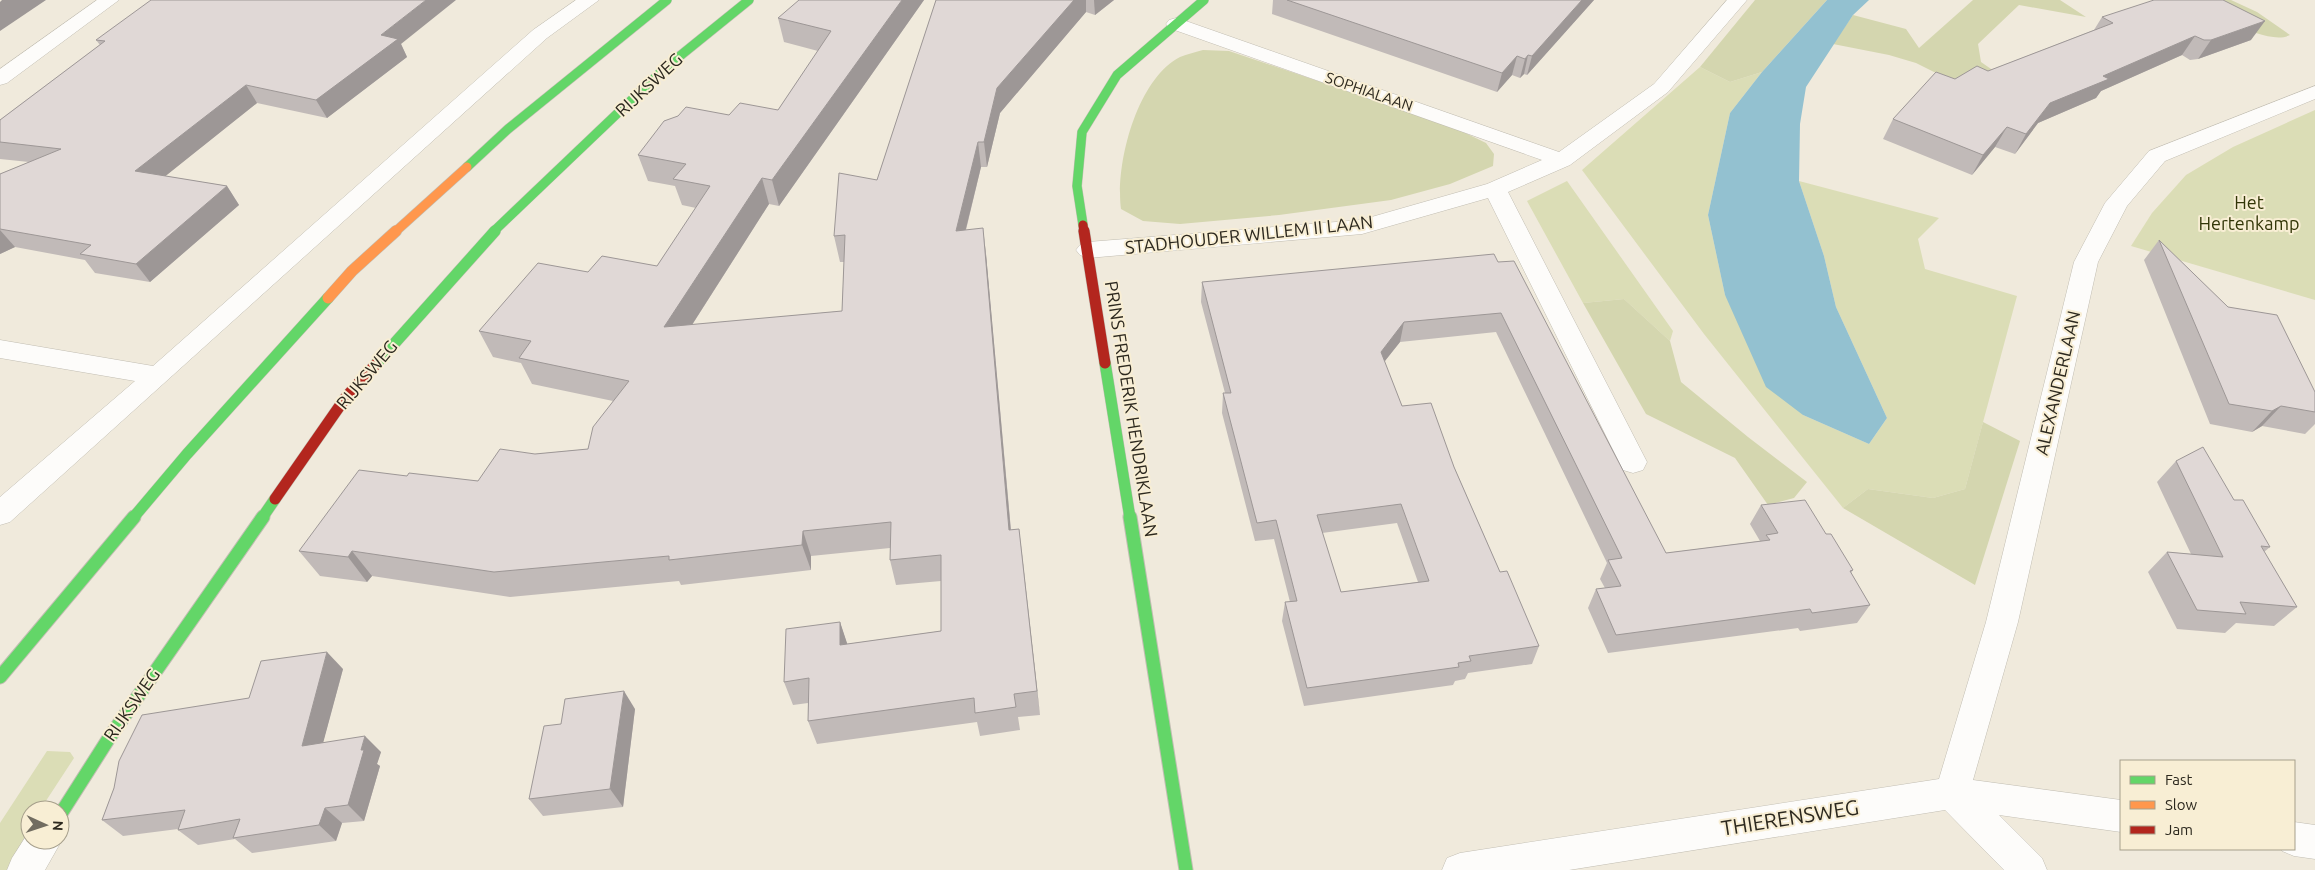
<svg xmlns="http://www.w3.org/2000/svg" width="2315" height="870" font-family="Ubuntu,sans-serif">
  <style>
    .green { fill: #dbddb6 }
    .forest { fill: #d4d6af }
    .water { fill: #93c1d0 }
    .lines { fill: none; stroke-linecap: round; stroke-linejoin: round }
    .street-casing { stroke: #c1bdb2; stroke-width: 1 }
    .fast-far2-casing { stroke: #c1bdb2; stroke-width: 10 }
    .fast-far1-casing { stroke: #c1bdb2; stroke-width: 12 }
    .fast-casing { stroke: #c1bdb2; stroke-width: 15 }
    .slow-far1-casing { stroke: #c1bdb2; stroke-width: 10 }
    .slow-casing { stroke: #c1bdb2; stroke-width: 12 }
    .jam-far1-casing { stroke: #c1bdb2; stroke-width: 10 }
    .jam-casing { stroke: #c1bdb2; stroke-width: 12 }
    .street { fill: #fdfcfa; fill-rule: evenodd }
    .fast-far2 { stroke: #63d668; stroke-width: 9 }
    .fast-far1 { stroke: #63d668; stroke-width: 11 }
    .fast { stroke: #63d668; stroke-width: 13 }
    .slow-far1 { stroke: #ff974d; stroke-width: 9 }
    .slow { stroke: #ff974d; stroke-width: 11 }
    .jam-far1 { stroke: #b3261e; stroke-width: 9 }
    .jam { stroke: #b3261e; stroke-width: 11 }
    .wall { fill: #c1bab8; fill-rule: evenodd }
    .shaded-wall { fill: #9d9796 }
    .building { fill: #e0d8d6; stroke: #9d9796; fill-rule: evenodd }
    .labels { text-anchor: middle; stroke-width: 4; stroke-linejoin: round; paint-order: stroke }
    .far-street-label { font-size: 15px; fill: #2c281e; stroke: #f8eed4 }
    .street-label { font-size: 18px; fill: #2c281e; stroke: #f8eed4 }
    .park-label { font-size: 18px; fill: #323607; stroke: #f8eed4 }
    .near-street-label { font-size: 21px; fill: #2c281e; stroke: #f8eed4 }
  </style>
  <rect width="100%" height="100%" fill="#f0eadc"/>
  <g class="green">
    <polygon points="1700,67 1730,82 1762,72 1730,113 1708,215 1725,295 1803,415 1869,444 1887,418 1836,307 1824,256 1799,181 1939,218 1918,239 1925,269 2017,296 1965,489 1933,498 1868,489 1843,508 1704,334 1582,170"/>
    <polygon points="2315,110 2315,300 2131,246 2152,213 2186,175 2233,147"/>
    <polygon points="1567,181 1673,331 1670,341 1624,299 1583,303 1527,201"/>
    <polygon points="47,751 70,752 74,758 40,810 30,810 30,827 7,870 0,870 0,823"/>
  </g>
  <g class="forest">
    <polygon points="1755,0 1827,0 1762,72 1730,82 1700,67"/>
    <polygon points="1973,0 2060,0 2086,17 2019,5 1978,44 1981,62 2004,78 1954,82 1916,63 1889,55 1833,44 1853,15 1906,29 1919,48"/>
    <path d="M2189 0H2231L2257 12 2290 35C2267 47 2211 11 2189 0Z"/>
    <path d="M1203 50 1229 51 1451 126 1486 143 1494 154 1493 166 1450 184 1391 200 1279 215 1180 224 1143 221 1121 209C1115 164 1137 79 1180 57 1187 54 1196 52 1203 50Z"/>
    <polygon points="1624,299 1670,341 1681,382 1748,437 1807,482 1794,498 1768,505 1735,458 1646,414 1583,303"/>
    <polygon points="1983,422 2020,441 1975,585 1843,508 1868,489 1933,498 1965,489"/>
  </g>
  <polygon class="water" points="1827,0 1869,0 1853,15 1806,87 1800,124 1799,181 1824,256 1836,307 1887,418 1869,444 1803,415 1766,387 1725,295 1708,215 1730,113 1762,72"/>
  <g class="lines">
    <defs>
      <g id="street">
        <polygon points="97,0 119,0 7,83 0,85 0,69"/>
        <polygon points="576,0 599,0 547,38 10,522 0,525 0,497 135,381 0,358 0,340 153,366 533,30"/>
        <polygon points="1727,0 1747,0 1668,92 1570,165 1508,192 1647,462 1643,470 1633,473 1623,470 1488,198 1362,234 1088,258 1080,255 1076,250 1080,245 1088,242 1361,220 1487,184 1542,160 1169,28 1166,24 1169,20 1176,18 1183,20 1559,152 1654,84"/>
        <polygon points="2315,86 2315,99 2165,161 2127,206 2098,262 2018,622 1973,780 2121,800 2121,832 1999,815 2042,858 2047,870 2004,870 1945,810 1569,870 1442,870 1447,858 1460,853 1939,779 1986,622 2074,262 2105,203 2149,151"/>
        <polygon points="2294,822 2315,825 2315,859 2294,856 2282,851 2281,849 2294,849"/>
        <polygon points="30,830 30,840 60,840 60,836 62,840 45,870 7,870 12,858"/>
      </g>
      <g id="fast-far2">
        <polyline points="467,167 508,129 667,0"/>
        <polyline points="1083,225 1077,186 1082,132 1117,75 1204,0"/>
        <polyline points="493,232 665,68 749,0"/>
      </g>
      <g id="fast-far1">
        <polyline points="1105,363 1130,518"/>
        <polyline points="376,364 495,231"/>
        <polyline points="133,518 187,454 328,298"/>
        <polyline points="262,518 275,499"/>
      </g>
      <g id="fast">
        <polyline points="1130,517 1186,870"/>
        <polyline points="0,677 134,517"/>
        <polyline points="60,815 109,738 263,517"/>
      </g>
      <polyline id="slow-far1" points="395,232 467,167"/>
      <polyline id="slow" points="328,298 352,271 396,231"/>
      <polyline id="jam-far1" points="1083,225 1084,232"/>
      <g id="jam">
        <polyline points="1084,231 1105,363"/>
        <polyline points="275,499 346,397 376,364"/>
      </g>
    </defs>
    <use href="#street" class="street-casing"/>
    <use href="#fast-far2" class="fast-far2-casing"/>
    <use href="#fast-far1" class="fast-far1-casing"/>
    <use href="#fast" class="fast-casing"/>
    <use href="#slow-far1" class="slow-far1-casing"/>
    <use href="#slow" class="slow-casing"/>
    <use href="#jam-far1" class="jam-far1-casing"/>
    <use href="#jam" class="jam-casing"/>
    <use href="#street" class="street"/>
    <use href="#fast-far2" class="fast-far2"/>
    <use href="#fast-far1" class="fast-far1"/>
    <use href="#fast" class="fast"/>
    <use href="#slow-far1" class="slow-far1"/>
    <use href="#slow" class="slow"/>
    <use href="#jam-far1" class="jam-far1"/>
    <use href="#jam" class="jam"/>
  </g>
  <g class="wall">
    <polygon points="924,0 779,206 769,204 692,325 842,311 844,262 840,262 834,236 877,180 936,0 1114,0 1095,15 1086,12 1000,113 987,167 981,167 966,230 986,254 1011,530 1019,529 1040,715 1018,717 1020,730 980,736 977,722 817,744 808,721 808,703 793,705 784,682 840,622 847,644 941,631 941,581 896,585 890,560 890,548 811,556 811,570 681,585 679,581 510,597 372,576 367,582 320,576 299,551 407,476 478,481 535,454 588,449 613,401 532,384 521,363 493,357 479,331 588,272 657,266 696,208 682,205 675,186 648,181 638,155 729,115 778,110 818,51 784,42 778,18"/>
    <polygon points="1273,0 1594,0 1527,75 1524,74 1520,78 1512,75 1497,92 1272,14"/>
    <polygon points="2102,17 2251,40 2198,59 2190,60 2182,55 2101,91 2096,98 2038,123 2015,154 1995,147 1972,175 1883,139 1893,119 1955,79 1988,71 2094,30"/>
    <polygon points="96,40 401,44 407,57 327,118 257,103 165,176 227,186 239,205 150,282 95,273 85,260 15,247 0,254 0,174 29,162 0,159 0,120 100,45"/>
    <polygon points="2159,240 2315,392 2315,424 2305,434 2262,426 2252,432 2210,424 2144,260"/>
    <path d="M1498 262 1666 553 1760 541 1750 524 1761 505 1826 534 1853 570 1851 573 1870 605 1857 623 1800 631 1798 628 1608 653 1588 608 1596 589 1605 588 1600 579 1607 563 1496 332 1400 342 1384 362 1402 406 1454 467 1500 572 1539 646 1532 664 1468 673 1465 679 1455 681 1453 685 1304 706 1282 621 1285 602H1290L1274 539 1255 541 1222 413 1223 393H1225L1201 302 1202 282ZM1397 523 1418 582 1341 592 1322 533Z"/>
    <polygon points="2176,461 2270,547 2264,552 2297,607 2274,626 2236,623 2225,633 2177,629 2148,572 2167,552 2191,554 2157,482"/>
    <polygon points="343,669 323,742 381,752 377,764 380,766 364,821 342,823 336,841 252,853 235,839 198,845 178,830 178,829 123,836 102,820 114,788 249,698"/>
    <polygon points="635,709 623,807 543,816 529,799 561,724"/>
  </g>
  <g class="shaded-wall">
    <polygon points="2,0 46,0 0,31 0,2"/>
    <polygon points="426,0 456,0 401,44 407,57 327,118 316,100 381,35"/>
    <polygon points="902,0 924,0 779,206 772,180"/>
    <polygon points="1074,0 1086,0 1086,12 1000,113 987,167 984,142 997,88"/>
    <polygon points="1094,0 1114,0 1095,15"/>
    <polygon points="1582,0 1594,0 1527,75 1532,56"/>
    <polygon points="2265,21 2251,40 2198,59 2211,40"/>
    <polygon points="2195,36 2182,55 2101,91 2096,98 2038,123 2015,154 2026,134 2050,103 2103,76"/>
    <polygon points="1528,55 1524,74 1520,78 1525,59"/>
    <polygon points="1517,56 1512,75 1497,92 1502,73"/>
    <polygon points="246,85 257,103 148,190 135,171"/>
    <polygon points="2007,127 1995,147 1972,175 1983,155"/>
    <polygon points="978,142 981,167 959,257 956,231"/>
    <polygon points="762,178 769,204 674,353 664,327"/>
    <polygon points="227,186 239,205 150,282 136,264"/>
    <polygon points="983,228 986,254 1013,555 1009,530"/>
    <polygon points="0,230 15,247 0,254"/>
    <polygon points="1404,322 1400,342 1377,371 1381,352"/>
    <polygon points="2281,406 2262,426 2252,432 2272,411"/>
    <polygon points="1019,529 1022,554 1040,715 1037,691"/>
    <polygon points="803,531 811,556 811,570 802,545"/>
    <polygon points="352,551 372,576 367,582 348,557"/>
    <polygon points="840,622 848,646 840,645"/>
    <polygon points="327,652 343,669 318,762 302,746"/>
    <polygon points="624,691 635,709 623,807 610,789"/>
    <polygon points="365,736 381,752 377,764 380,766 364,821 348,805 361,750"/>
    <polygon points="325,808 342,823 336,841 319,825"/>
  </g>
  <g class="building">
    <polygon points="151,0 426,0 381,35 398,39 316,100 246,85 135,171 227,186 136,264 80,254 91,245 0,229 0,174 61,149 0,142 0,120 105,41 96,40"/>
    <polygon points="799,0 902,0 772,180 762,178 664,327 842,311 845,235 834,236 839,173 877,180 936,0 1074,0 997,88 984,142 978,142 956,231 983,228 1009,530 1019,529 1037,691 1014,694 1016,707 975,713 974,698 808,721 809,678 784,682 786,629 840,622 840,645 941,631 941,555 890,560 891,522 803,531 802,545 669,560 669,556 494,572 352,551 348,557 299,551 359,470 407,476 409,473 478,481 500,449 535,454 588,449 593,427 629,381 519,358 531,341 479,331 538,263 588,272 602,256 657,266 710,186 673,179 686,164 638,155 664,121 678,116 686,107 729,115 740,103 778,110 831,31 778,18"/>
    <polygon points="1287,0 1582,0 1532,56 1528,55 1525,59 1517,56 1502,73"/>
    <polygon points="2154,0 2223,0 2265,21 2211,40 2204,40 2195,36 2103,76 2109,79 2050,103 2026,134 2007,127 1983,155 1893,119 1936,72 1955,79 1977,66 1988,71 2113,23 2102,17"/>
    <polygon points="2159,240 2228,307 2277,315 2315,392 2315,412 2281,406 2272,411 2229,404"/>
    <path d="M1494 254 1498 262 1514 261 1666 553 1770 540 1766 535 1778 533 1761 505 1805 500 1826 534H1831L1853 570 1850 571 1870 605 1812 613 1810 609 1616 635 1596 589 1621 586 1608 560 1622 558 1501 313 1404 322 1381 352 1402 406 1431 403 1454 467 1500 572 1507 571 1539 646 1469 656 1471 661 1458 663 1459 667 1307 688 1285 602 1297 601 1276 520 1257 523 1223 393H1231L1202 282ZM1401 504 1429 581 1341 592 1317 515Z"/>
    <polygon points="2203,447 2234,500 2243,500 2270,547 2261,546 2297,607 2240,602 2246,614 2197,610 2167,552 2223,557 2176,461"/>
    <polygon points="327,652 302,746 365,736 361,750 364,750 348,805 325,808 319,825 233,838 240,819 178,830 185,810 102,820 114,788 119,761 142,715 249,698 261,661"/>
    <polygon points="624,691 610,789 529,799 544,726 561,724 565,699"/>
  </g>
  <g class="labels">
    <g class="far-street-label">
      <text transform="translate(1369 92) rotate(19)" y="5">SOPHIALAAN</text>
    </g>
    <g class="street-label">
      <text transform="translate(649 85) rotate(-43)" y="6">RIJKSWEG</text>
      <text transform="translate(1249 235) rotate(-6)" y="6">STADHOUDER WILLEM II LAAN</text>
      <text transform="translate(367 375) rotate(-50)" y="6">RIJKSWEG</text>
      <text transform="translate(2058 383) rotate(-77)" y="6">ALEXANDERLAAN</text>
      <text transform="translate(1131 409) rotate(81)" y="6">PRINS FREDERIK HENDRIKLAAN</text>
      <text transform="translate(132 705) rotate(-55)" y="6">RIJKSWEG</text>
    </g>
    <g class="park-label">
      <text x="2249" y="209">Het<tspan x="2249" dy="21">Hertenkamp</tspan></text>
    </g>
    <g class="near-street-label">
      <text transform="translate(1790 818) rotate(-9)" y="7">THIERENSWEG</text>
    </g>
  </g>
  <rect x="2120" y="760" width="175" height="90" fill="#f8eed4" stroke="#a69f8b"/>
  <rect x="2130" y="776" width="25" height="8" fill="#63d668" stroke="#a69f8b"/>
  <text x="2165" y="785" font-size="15" fill="#2c281e">Fast</text>
  <rect x="2130" y="801" width="25" height="8" fill="#ff974d" stroke="#a69f8b"/>
  <text x="2165" y="810" font-size="15" fill="#2c281e">Slow</text>
  <rect x="2130" y="826" width="25" height="8" fill="#b3261e" stroke="#a69f8b"/>
  <text x="2165" y="835" font-size="15" fill="#2c281e">Jam</text>
  <g transform="translate(45 825) rotate(93)"><circle r="24" fill="#f8eed4" stroke="#a69f8b"/>
  <path d="M0-4L9 19L0 12L-9 19Z" fill="#716c60"/>
  <text y="-8" font-size="14" font-weight="bold" text-anchor="middle" fill="#2c281e">N</text>
  </g>
</svg>
